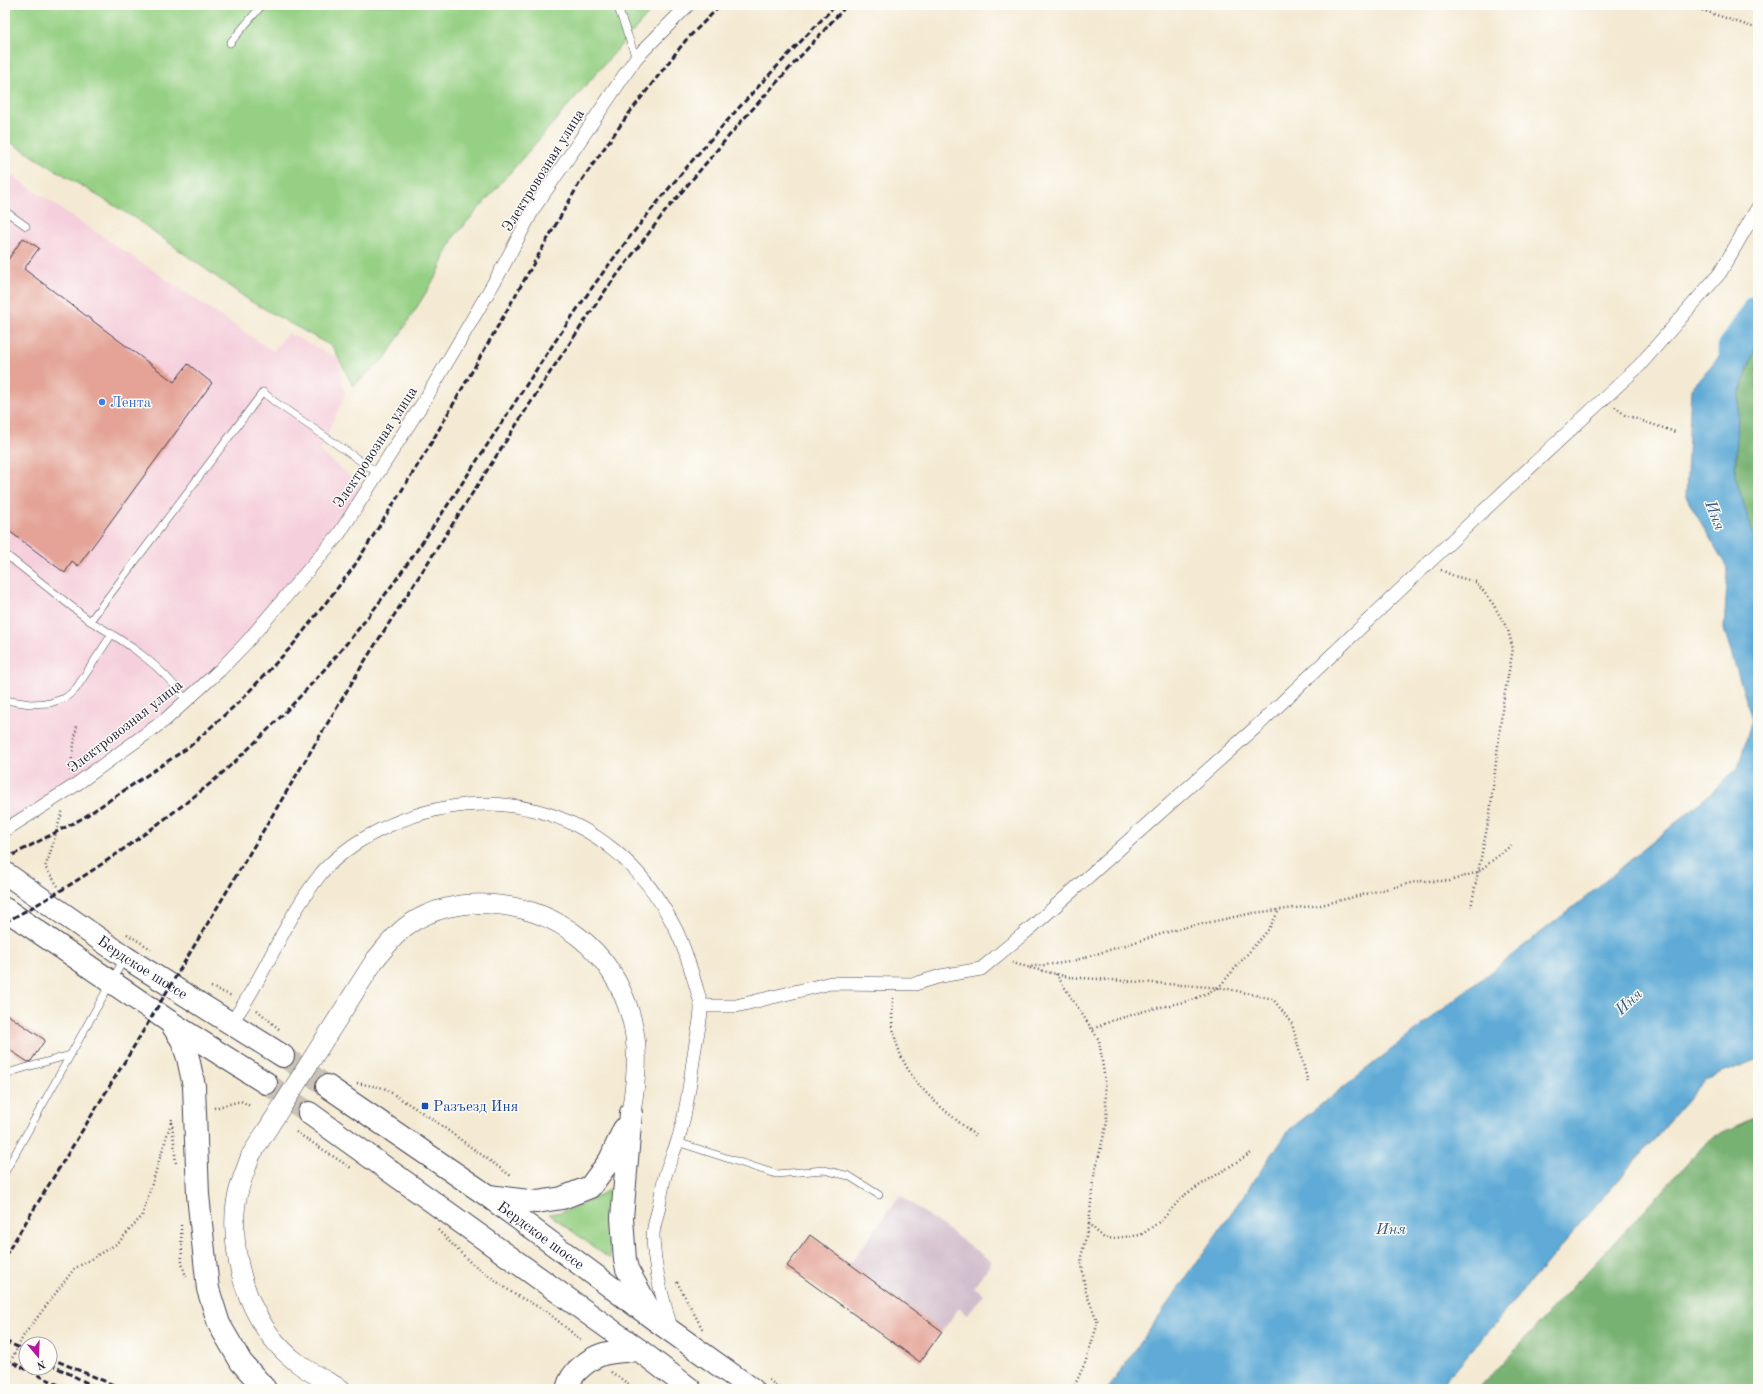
<svg xmlns="http://www.w3.org/2000/svg" width="1763" height="1394" font-family="'Old Standard TT',serif">
  <style>
    .built { fill: #f5cfdc }
    .industrial { fill: #d1bdcc }
    .green { fill: #96d084; stroke: #5c7960 }
    .forest { fill: #78b272; stroke: #4d6a56 }
    .water { fill: #5eaad6; stroke: #406688 }
    .lines { fill: none; stroke-linecap: round; stroke-linejoin: round }
    .river { stroke: #5eaad6; stroke-width: 29 }
    .building { fill: #e4a396 }
    .highway-tunnel { stroke: #cac2b5; stroke-width: 22; stroke-dasharray: 22 11; stroke-linecap: butt }
    .lane-casing { stroke: #424052; stroke-width: 8 }
    .street-casing { stroke: #424052; stroke-width: 14 }
    .secondary-casing { stroke: #424052; stroke-width: 20 }
    .highway-casing { stroke: #424052; stroke-width: 24 }
    .path { stroke: #424052; stroke-width: 2.5; stroke-dasharray: 1 3; stroke-linecap: butt }
    .lane { stroke: #fff; stroke-width: 7 }
    .street { stroke: #fff; stroke-width: 13 }
    .secondary { stroke: #fff; stroke-width: 19 }
    .highway { stroke: #fff; stroke-width: 22 }
    .rail { stroke: #22223b; stroke-width: 3; stroke-dasharray: 6 3; stroke-linecap: butt }
    .secondary-bridge-casing { stroke: #424052; stroke-width: 20; stroke-linecap: butt }
    .secondary-bridge { stroke: #fff; stroke-width: 19 }
    .shop-dot { fill: #3f7fe0; stroke: #fdfcf7; stroke-width: 1.5 }
    .transit-dot { fill: #1a4fb4; stroke: #fdfcf7; stroke-width: 1.5 }
    .labels { text-anchor: middle; stroke-width: 3; stroke-linejoin: round; paint-order: stroke }
    .street-label { font-size: 15px; fill: #22223b; stroke: #fdfcf7 }
    .shop-label { font-size: 15px; fill: #366cbe; stroke: #fdfcf7; text-anchor: start }
    .transit-label { font-size: 15px; fill: #164399; stroke: #fdfcf7; text-anchor: start }
    .water-label { font-size: 16px; font-style: italic; fill: #3a5879; stroke: #fdfcf7 }
  </style>
  <rect width="100%" height="100%" fill="#fdfcf7"/>
  <filter id="ink" filterUnits="userSpaceOnUse"><feTurbulence type="fractalNoise" baseFrequency=".025" numOctaves="2"/><feDisplacementMap in="SourceGraphic" scale="8" xChannelSelector="R" yChannelSelector="G"/><feConvolveMatrix kernelMatrix="1 2 1 2 8 2 1 2 1" color-interpolation-filters="sRGB"/></filter>
  <filter id="wash" filterUnits="userSpaceOnUse"><feTurbulence type="fractalNoise" baseFrequency=".012" numOctaves="4" result="noise"/><feDisplacementMap in="SourceGraphic" scale="16" xChannelSelector="R" yChannelSelector="G"/><feGaussianBlur stdDeviation="0.9" result="paint"/><feColorMatrix in="noise" values="0 0 0 0 0 0 0 0 0 0 0 0 0 0 0 0 0 1.4 0 .05"/><feComposite in="paint" operator="in"/></filter>
  <g filter="url(#wash)">
    <rect width="100%" height="100%" fill="#f4ead3"/>
    <polygon class="built" points="5,171 273,351 288,333 339,359 345,394 320,451 367,490 292,590 165,720 5,830"/>
    <polygon class="industrial" points="900,1195 992,1262 974,1287 984,1294 968,1315 959,1308 920,1362 787,1266 810,1235 850,1264"/>
    <g class="green">
      <polygon points="5,5 656,5 453,238 438,273 386,357 353,386 333,347 250,301 136,219 5,139"/>
      <path d="M616 1186 609 1236 610 1259 549 1214C573 1212 594 1198 616 1186Z"/>
    </g>
    <g class="forest">
      <polygon points="1758,340 1758,550 1735,477 1739,395"/>
      <polygon points="1758,1116 1758,1389 1478,1389 1712,1137"/>
    </g>
    <polygon class="water" points="1758,311 1758,340 1739,395 1735,476 1758,550 1758,1059 1705,1080 1438,1389 1108,1389 1290,1129 1581,901 1702,801 1738,768 1752,719 1724,629 1728,569 1686,497 1691,389"/>
    <g class="lines">
      <polyline class="river" points="1732,348 1758,309"/>
    </g>
    <g id="blocks">
      <g class="building">
        <polygon points="23,238 39,248 24,269 174,382 188,364 212,383 78,566 72,561 65,573 5,528 5,264"/>
        <polygon points="5,1013 45,1040 31,1061 28,1062 5,1047"/>
        <polygon points="810,1235 942,1331 920,1362 787,1266"/>
      </g>
    </g>
  </g>
  <g filter="url(#ink)">
    <use href="#blocks" fill-opacity="0" stroke="#424052" stroke-width="1"/>
    <g class="lines">
      <g class="highway-tunnel">
        <polyline points="283,1056 327,1086"/>
        <polyline points="266,1083 309,1113"/>
      </g>
      <defs>
        <g id="lane">
          <polyline points="617,5 636,58"/>
          <polyline points="230,43 262,5"/>
          <polyline points="5,211 26,226"/>
          <polyline points="5,554 90,621"/>
          <polyline points="5,700 30,704 50,703 65,698 75,690 112,634"/>
          <path d="M186 700C161 665 128 643 90 621L263 392 275 402 378 473"/>
          <polyline points="5,1077 14,1071 70,1055"/>
          <polyline points="677,1142 776,1174 824,1170 849,1176 879,1195"/>
          <polyline points="5,1172 124,959"/>
        </g>
        <g id="street">
          <polyline points="5,830 74,786 165,720 220,670 246,643 339,534 426,398 499,274 534,208 636,58 688,5"/>
          <polyline points="702,1006 736,1006 831,983 915,984 941,976 981,969 1033,926 1255,728 1480,514 1639,366 1720,273 1758,207"/>
          <path d="M231 1023C265 977 284 920 320 875 327 865 347 849 358 842 475 770 611 802 674 926 684 945 689 963 695 983 697 991 701 1000 701 1008 701 1021 697 1035 695 1048 690 1080 687 1112 677 1143 673 1154 668 1165 665 1176 662 1188 660 1200 658 1211 656 1219 653 1228 653 1236 654 1269 663 1300 672 1331"/>
        </g>
        <g id="secondary">
          <path d="M375 960C385 948 395 934 408 925 431 909 461 902 489 904 557 908 612 949 631 1017 640 1049 636 1081 631 1113"/>
          <path d="M251 1155C244 1174 236 1193 235 1213 232 1269 253 1330 299 1364 312 1374 327 1381 341 1389"/>
        </g>
        <g id="highway">
          <path id="s1" d="M5 873 125 957 283 1056"/>
          <polyline points="5,909 170,1022 266,1083"/>
          <polyline points="170,1022 182,1040 188,1058 194,1086 198,1195 208,1289 219,1324 241,1362 265,1389"/>
          <path id="s2" d="M327 1086 488 1196 654 1319 752 1389"/>
          <polyline points="309,1113 639,1350 690,1389"/>
          <polyline points="631,1113 622,1218 625,1260 627,1269 651,1313"/>
          <polyline points="489,1196 537,1202 562,1198 590,1187 610,1160 624,1129"/>
          <path d="M567 1389C569 1381 574 1373 580 1368 600 1350 613 1352 639 1350"/>
        </g>
      </defs>
      <use href="#lane" class="lane-casing"/>
      <use href="#street" class="street-casing"/>
      <use href="#secondary" class="secondary-casing"/>
      <use href="#highway" class="highway-casing"/>
      <g class="path">
        <polyline points="1687,5 1758,29"/>
        <polyline points="1615,407 1625,415 1675,432"/>
        <polyline points="1441,570 1454,576 1476,582 1493,604 1508,630 1513,649 1503,703 1490,813 1471,907"/>
        <polyline points="70,771 77,725"/>
        <path d="M58 886 45 867C53 848 56 829 63 810"/>
        <polyline points="127,934 151,949"/>
        <polyline points="1012,963 1028,967 1070,962 1178,929 1253,913 1321,905 1419,881 1450,881 1478,872 1513,844"/>
        <polyline points="1030,968 1069,977 1224,988 1273,999 1292,1024 1308,1082"/>
        <polyline points="1056,974 1099,1040 1105,1081 1107,1122 1093,1180 1089,1224 1105,1239 1141,1235 1162,1220 1183,1196 1251,1153"/>
        <polyline points="211,987 232,996"/>
        <path d="M893 998C893 1007 891 1019 893 1028 903 1083 937 1103 977 1137"/>
        <polyline points="257,1010 279,1029"/>
        <polyline points="1093,1029 1111,1021 1148,1010 1192,1000 1218,988 1269,929 1279,910"/>
        <polyline points="357,1083 384,1088 432,1119 511,1176"/>
        <polyline points="214,1108 241,1101 250,1106"/>
        <polyline points="172,1122 176,1164"/>
        <polyline points="296,1132 351,1168"/>
        <polyline points="181,1225 182,1263 186,1277"/>
        <polyline points="438,1230 471,1263 514,1294 546,1311 582,1341"/>
        <polyline points="677,1282 703,1330"/>
        <polyline points="5,1372 24,1335 74,1269 118,1243 142,1216 172,1119"/>
        <polyline points="611,1372 636,1389"/>
        <polyline points="769,1380 781,1389"/>
        <polyline points="1073,1389 1085,1363 1098,1323 1085,1290 1081,1257 1089,1224"/>
      </g>
      <use href="#lane" class="lane"/>
      <use href="#street" class="street"/>
      <use href="#secondary" class="secondary"/>
      <use href="#highway" class="highway"/>
      <g class="rail">
        <polyline points="5,859 83,818 189,747 239,702 292,646 353,568 426,452 579,184 627,116 686,40 721,5"/>
        <path d="M5 922C59 894 110 860 158 824 183 805 209 786 231 765 293 708 349 645 398 577 466 482 526 381 594 285 666 185 750 93 836 5"/>
        <polyline points="5,1256 130,1053 366,659 547,377 605,291 664,213 739,124 847,5"/>
        <polyline points="5,1341 26,1351"/>
        <polyline points="50,1358 123,1389"/>
        <polyline points="5,1359 67,1389"/>
        <polyline points="50,1364 99,1389"/>
      </g>
      <defs>
        <polyline id="secondary-bridge" points="251,1155 375,960"/>
      </defs>
      <use href="#secondary-bridge" class="secondary-bridge-casing"/>
      <use href="#secondary-bridge" class="secondary-bridge"/>
    </g>
  </g>
  <circle class="shop-dot" cx="102" cy="402" r="4"/>
  <rect class="transit-dot" x="421" y="1102" width="8" height="8" rx="2"/>
  <g class="labels">
    <g class="street-label">
      <text transform="translate(543 170) rotate(-58)" y="5">Электровозная улица</text>
      <text transform="translate(375 447) rotate(-57)" y="5">Электровозная улица</text>
      <text transform="translate(125 726) rotate(-38)" y="5">Электровозная улица</text>
      <text dy="5" stroke="none"><textPath href="#s1" startOffset="167">Бердское шоссе</textPath></text>
      <text dy="5" stroke="none"><textPath href="#s2" startOffset="261">Бердское шоссе</textPath></text>
    </g>
    <g class="shop-label">
      <text x="110" y="407">Лента</text>
    </g>
    <g class="transit-label">
      <text x="433" y="1111">Разъезд Иня</text>
    </g>
    <g class="water-label">
      <text transform="translate(1716 515) rotate(69)" y="6">Иня</text>
      <text transform="translate(1628 1001) rotate(-43)" y="6">Иня</text>
      <text x="1391" y="1234">Иня</text>
    </g>
  </g>
  <rect width="1763" height="1394" fill="none" stroke="#fdfcf7" stroke-width="20"/>
  <g transform="translate(38 1356) rotate(161)"><circle r="19" fill="#fdfcf7" stroke="#a5a5ac"/>
  <path d="M0-3L7 15L0 10L-7 15Z" fill="#b5179e"/>
  <text y="-6" font-size="11" font-weight="bold" text-anchor="middle" fill="#22223b">N</text>
  </g>
</svg>
